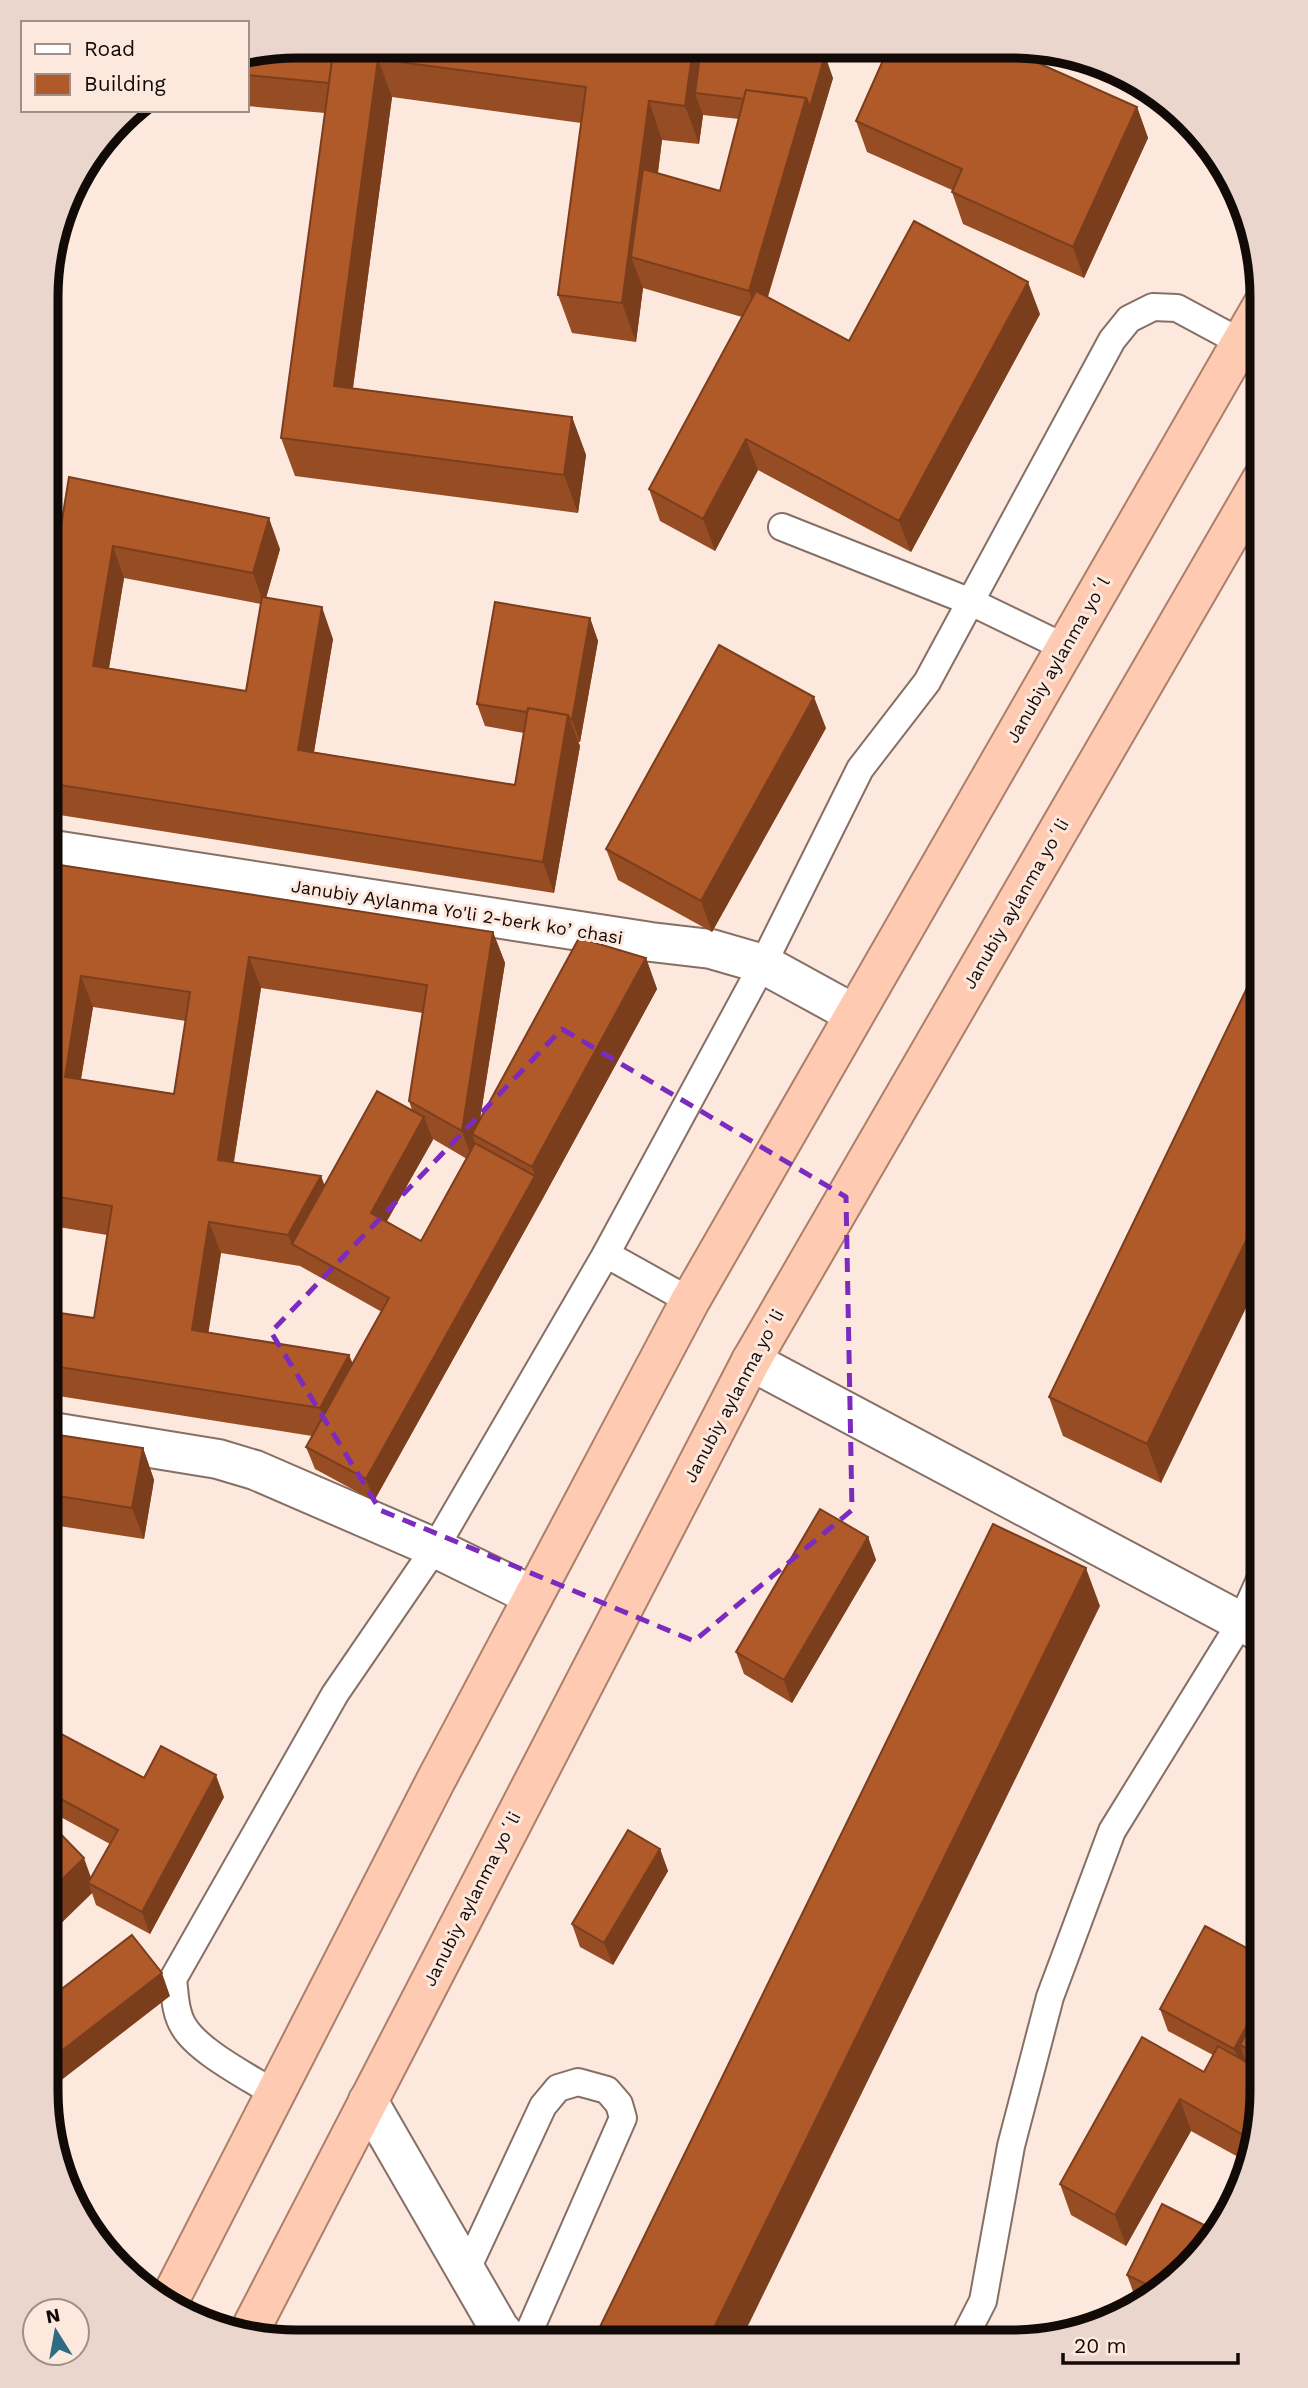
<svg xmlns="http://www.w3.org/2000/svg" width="1308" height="2388" font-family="'Work Sans',sans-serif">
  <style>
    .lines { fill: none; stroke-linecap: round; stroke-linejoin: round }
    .service-casing { stroke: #866f65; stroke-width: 30 }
    .minor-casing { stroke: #866f65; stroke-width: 42 }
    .trunk-casing { stroke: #ab7f6a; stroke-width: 42 }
    .service { stroke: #fff; stroke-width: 26 }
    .minor { stroke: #fff; stroke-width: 38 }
    .trunk { stroke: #fecbb2; stroke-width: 38 }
    .wall { fill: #974d23; fill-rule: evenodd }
    .shaded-wall { fill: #7b3e1d }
    .building { fill: #b05929; stroke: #7b3e1d; stroke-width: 2; fill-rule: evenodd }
    .marked { fill: none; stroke: #7b2cbf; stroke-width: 5; stroke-dasharray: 14 9; stroke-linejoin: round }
    .labels { text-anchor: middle; stroke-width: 6; stroke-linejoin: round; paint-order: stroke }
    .street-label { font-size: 18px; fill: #120a07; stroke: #fde8de }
    .rim { fill: none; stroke: #120a07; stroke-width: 9 }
  </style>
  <rect width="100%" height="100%" fill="#fde8de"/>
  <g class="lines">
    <defs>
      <g id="service">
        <polyline points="782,527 971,602 1066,648"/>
        <polyline points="606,1254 690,1301"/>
        <path d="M275 2094C249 2077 199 2052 184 2027 175 2013 175 1995 173 1979L335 1694 435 1548 606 1254 763 964 860 769 927 682 1112 340 1129 319 1153 307 1177 308 1242 343"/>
        <polyline points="466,2271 543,2106 558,2088 578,2082 607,2090 619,2104 623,2118 525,2341"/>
        <polyline points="962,2342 983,2301 1011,2146 1050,1997 1112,1831 1241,1622 1262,1575"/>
      </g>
      <g id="minor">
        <polyline points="47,849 651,942 711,949 763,964 854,1014"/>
        <polyline points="751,1361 1262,1633"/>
        <polyline points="46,1431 218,1459 255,1470 435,1548 533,1596"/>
        <polyline points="368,2101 499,2328 510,2341"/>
      </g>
      <g id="trunk">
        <polyline points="168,2303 435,1782 690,1301 1262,306"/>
        <polyline points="247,2336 751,1361 1262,479"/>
      </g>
    </defs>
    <use href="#service" class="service-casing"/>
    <use href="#minor" class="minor-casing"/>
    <use href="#trunk" class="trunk-casing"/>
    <use href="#service" class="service"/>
    <use href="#minor" class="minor"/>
    <use href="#trunk" class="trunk"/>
  </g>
  <g class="wall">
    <path d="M296 46 833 78 768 297 849 341 1040 314 911 552 758 470 715 551 660 521 649 489 742 317 643 288 636 342 572 333 558 295 581 123 392 97 353 388 572 417 586 455 578 513 295 476 281 438 325 113 247 106V55ZM703 115 739 119 720 191 658 173 662 140 699 144Z"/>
    <polygon points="1137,107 1148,138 1084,278 963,224 952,192 952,190 867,152 856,121"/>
    <path d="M69 477 280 549 266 598 333 639 314 752 515 785 524 733 485 726 477 704 590 618 598 641 580 742H578L580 746 554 893 47 813V612ZM124 578 261 604 246 691 109 668Z"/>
    <polygon points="826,728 712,932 618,880 606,849"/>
    <path d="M47 863 493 932 505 963 480 1120 646 958 657 989 543 1198 374 1501 315 1469 306 1447 312 1436 46 1394V1311L94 1318 107 1235 46 1225ZM261 988 423 1013 409 1101 412 1110 324 1185 321 1176 234 1162ZM93 1007 186 1021 174 1094 81 1079ZM433 1139 467 1159 421 1241 387 1221ZM221 1253 300 1266 382 1312 353 1364 349 1355 208 1332Z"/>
    <polygon points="1262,957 1161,1483 1063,1436 1049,1397"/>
    <polygon points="46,1433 143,1448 154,1480 144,1539 46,1524"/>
    <polygon points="868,1537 876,1560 792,1703 744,1674 736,1652"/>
    <polygon points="46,1726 144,1778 224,1797 150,1934 96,1905 92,1893 50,1934 46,1930 46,1819 91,1878 110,1844 46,1809"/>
    <polygon points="660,1849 668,1871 613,1965 580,1947 572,1924"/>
    <polygon points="1262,1956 1262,2109 1249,2163 1191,2131 1126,2246 1071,2215 1060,2184 1204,2072 1213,2055 1168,2031 1160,2009"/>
    <polygon points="1127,2275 1164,2291 1138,2305"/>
  </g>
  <g class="shaded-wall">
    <polygon points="693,48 705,48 695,93 703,115 699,144 685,106"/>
    <polygon points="825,55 833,78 760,322 749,291 806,98"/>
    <polygon points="378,59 392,97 348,424 334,386"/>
    <polygon points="649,101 662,140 646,261 631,257 643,288 636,342 622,303"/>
    <polygon points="1137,107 1148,138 1084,278 1073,247"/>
    <polygon points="1028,282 1040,314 911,552 899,521"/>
    <polygon points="572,417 586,455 578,513 564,475"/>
    <polygon points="746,439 758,470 715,551 703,519"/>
    <polygon points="269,518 280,549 264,605 253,573"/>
    <polygon points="113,546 124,578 104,697 93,666"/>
    <polygon points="322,607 333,639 309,781 298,750"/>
    <polygon points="590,618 598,641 580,742 572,720"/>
    <polygon points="814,697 826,728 712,932 701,901"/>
    <polygon points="568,715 580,746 554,893 543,862"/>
    <polygon points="493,932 505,963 477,1137 472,1134 476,1145 473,1162 462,1131"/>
    <polygon points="249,957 261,988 229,1191 218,1160"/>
    <polygon points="646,958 657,989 543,1198 374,1501 366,1479 535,1176 532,1167"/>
    <polygon points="81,976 93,1007 76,1108 65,1077"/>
    <polygon points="424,1117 433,1140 379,1235 371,1213"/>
    <polygon points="321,1176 333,1208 292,1244 288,1235"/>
    <polygon points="1262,1208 1262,1275 1161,1483 1147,1444"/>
    <polygon points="209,1222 221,1253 204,1361 192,1330"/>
    <polygon points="349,1355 361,1386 331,1439 320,1408"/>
    <polygon points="143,1448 154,1480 144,1539 132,1508"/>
    <polygon points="868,1537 876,1560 792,1703 784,1680"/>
    <polygon points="1086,1568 1100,1606 740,2342 707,2342"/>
    <polygon points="46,1635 54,1658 46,1710"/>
    <polygon points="216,1775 224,1797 150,1934 142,1912"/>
    <polygon points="660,1849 668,1871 613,1965 604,1943"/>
    <polygon points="84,1858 94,1886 88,1883 92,1893 50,1934 46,1923 46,1895"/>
    <polygon points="162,1973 170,1996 46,2092 46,2063"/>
    <polygon points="1262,1998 1262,2036 1240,2045 1247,2064 1243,2071 1234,2049"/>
    <polygon points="1180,2099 1191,2131 1126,2246 1115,2215"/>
  </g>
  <g class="building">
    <polygon points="296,46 334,46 329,83 247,75 247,55"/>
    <polygon points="334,46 693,48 685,106 649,101 622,303 558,295 586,87 378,59 334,386 572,417 564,475 281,438"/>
    <polygon points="701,48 767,48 825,55 810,107 806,98 746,90 744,99 695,93"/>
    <polygon points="888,49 1009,50 1137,107 1073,247 952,192 962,169 856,121"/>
    <polygon points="746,90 806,98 749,291 631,257 643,169 720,191"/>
    <polygon points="914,221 1028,282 899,521 746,439 703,519 649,489 756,291 849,341"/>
    <polygon points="69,477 269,518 253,573 113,546 93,666 246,691 262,597 322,607 298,750 515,785 528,708 568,715 543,862 47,783 47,612"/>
    <polygon points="495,602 590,618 572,720 570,719 568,715 528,708 527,712 477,704"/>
    <polygon points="719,645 814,697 701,901 606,849"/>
    <path d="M47 863 493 932 462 1131 409 1101 427 985 249 957 218 1160 321 1176 288 1235 209 1222 192 1330 349 1355 320 1408 46 1365V1311L94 1318 112 1206 47 1195ZM81 976 190 992 174 1094 65 1077Z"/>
    <polygon points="579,938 646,958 532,1167 472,1134"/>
    <polygon points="1262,957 1262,1208 1147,1444 1049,1397"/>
    <polygon points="377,1091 424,1117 371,1213 421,1241 475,1143 535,1176 366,1479 306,1447 389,1298 292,1244"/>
    <polygon points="46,1433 143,1448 132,1508 46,1494"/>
    <polygon points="820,1509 868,1537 784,1680 736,1652"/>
    <polygon points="993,1524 1086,1568 707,2342 593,2341"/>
    <polygon points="46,1726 144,1778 161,1746 216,1775 142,1912 88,1883 118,1830 46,1791"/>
    <polygon points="46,1819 84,1858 46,1895"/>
    <polygon points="628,1830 660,1849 604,1943 572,1924"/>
    <polygon points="1205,1926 1262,1956 1262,1998 1234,2049 1160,2009"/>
    <polygon points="132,1935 162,1973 46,2063 46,2001"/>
    <polygon points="1262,2004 1262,2057 1240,2045"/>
    <polygon points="1142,2037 1204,2072 1218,2046 1262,2071 1262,2109 1254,2141 1180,2099 1115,2215 1060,2184"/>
    <polygon points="1162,2204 1218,2232 1210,2245 1164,2291 1151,2298 1156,2289 1127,2275"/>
    <polygon points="998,2327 1023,2341 1012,2342 990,2342"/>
  </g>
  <path class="marked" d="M562 1029 846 1197 852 1510 694 1641 380 1510 271 1332Z"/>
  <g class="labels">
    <g class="street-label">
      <text transform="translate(1058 660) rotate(-60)" y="6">Janubiy aylanma yoʻl</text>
      <text transform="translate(1016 904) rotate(-60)" y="6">Janubiy aylanma yoʻli</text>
      <text transform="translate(457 912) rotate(9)" y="6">Janubiy Аylanma Yo'li 2-berk koʼchasi</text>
      <text transform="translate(734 1396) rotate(-62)" y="6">Janubiy aylanma yoʻli</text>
      <text transform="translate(472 1899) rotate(-63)" y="6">Janubiy aylanma yoʻli</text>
    </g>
  </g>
  <path d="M0 0H1308V2388H0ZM297 58H1011A239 239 0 0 1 1250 297V2091A239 239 0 0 1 1011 2330H297A239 239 0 0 1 58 2091V297A239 239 0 0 1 297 58Z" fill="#ead6cd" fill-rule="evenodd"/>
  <path class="rim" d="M297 58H1011A239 239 0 0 1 1250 297V2091A239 239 0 0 1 1011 2330H297A239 239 0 0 1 58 2091V297A239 239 0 0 1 297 58Z"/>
  <rect x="21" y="21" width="228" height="91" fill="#fde8de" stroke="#9f8f88" stroke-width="2"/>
  <rect x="35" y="44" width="35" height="10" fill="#ffffff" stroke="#9f8f88" stroke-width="2"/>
  <text x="84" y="56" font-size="21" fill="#120a07">Road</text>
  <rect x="35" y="74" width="35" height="21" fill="#b05929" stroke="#9f8f88" stroke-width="2"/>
  <text x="84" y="91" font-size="21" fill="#120a07">Building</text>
  <g transform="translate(56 2332) rotate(349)"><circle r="33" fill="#fde8de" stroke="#9f8f88" stroke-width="2"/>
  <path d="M0-5L12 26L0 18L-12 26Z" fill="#2f6b83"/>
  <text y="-10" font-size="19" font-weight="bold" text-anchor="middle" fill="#120a07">N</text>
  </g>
  <path d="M1063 2353v10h175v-10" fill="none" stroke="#120a07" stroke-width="3.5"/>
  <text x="1074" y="2353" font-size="21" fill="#120a07" stroke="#fde8de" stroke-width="5" paint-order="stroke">20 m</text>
</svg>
